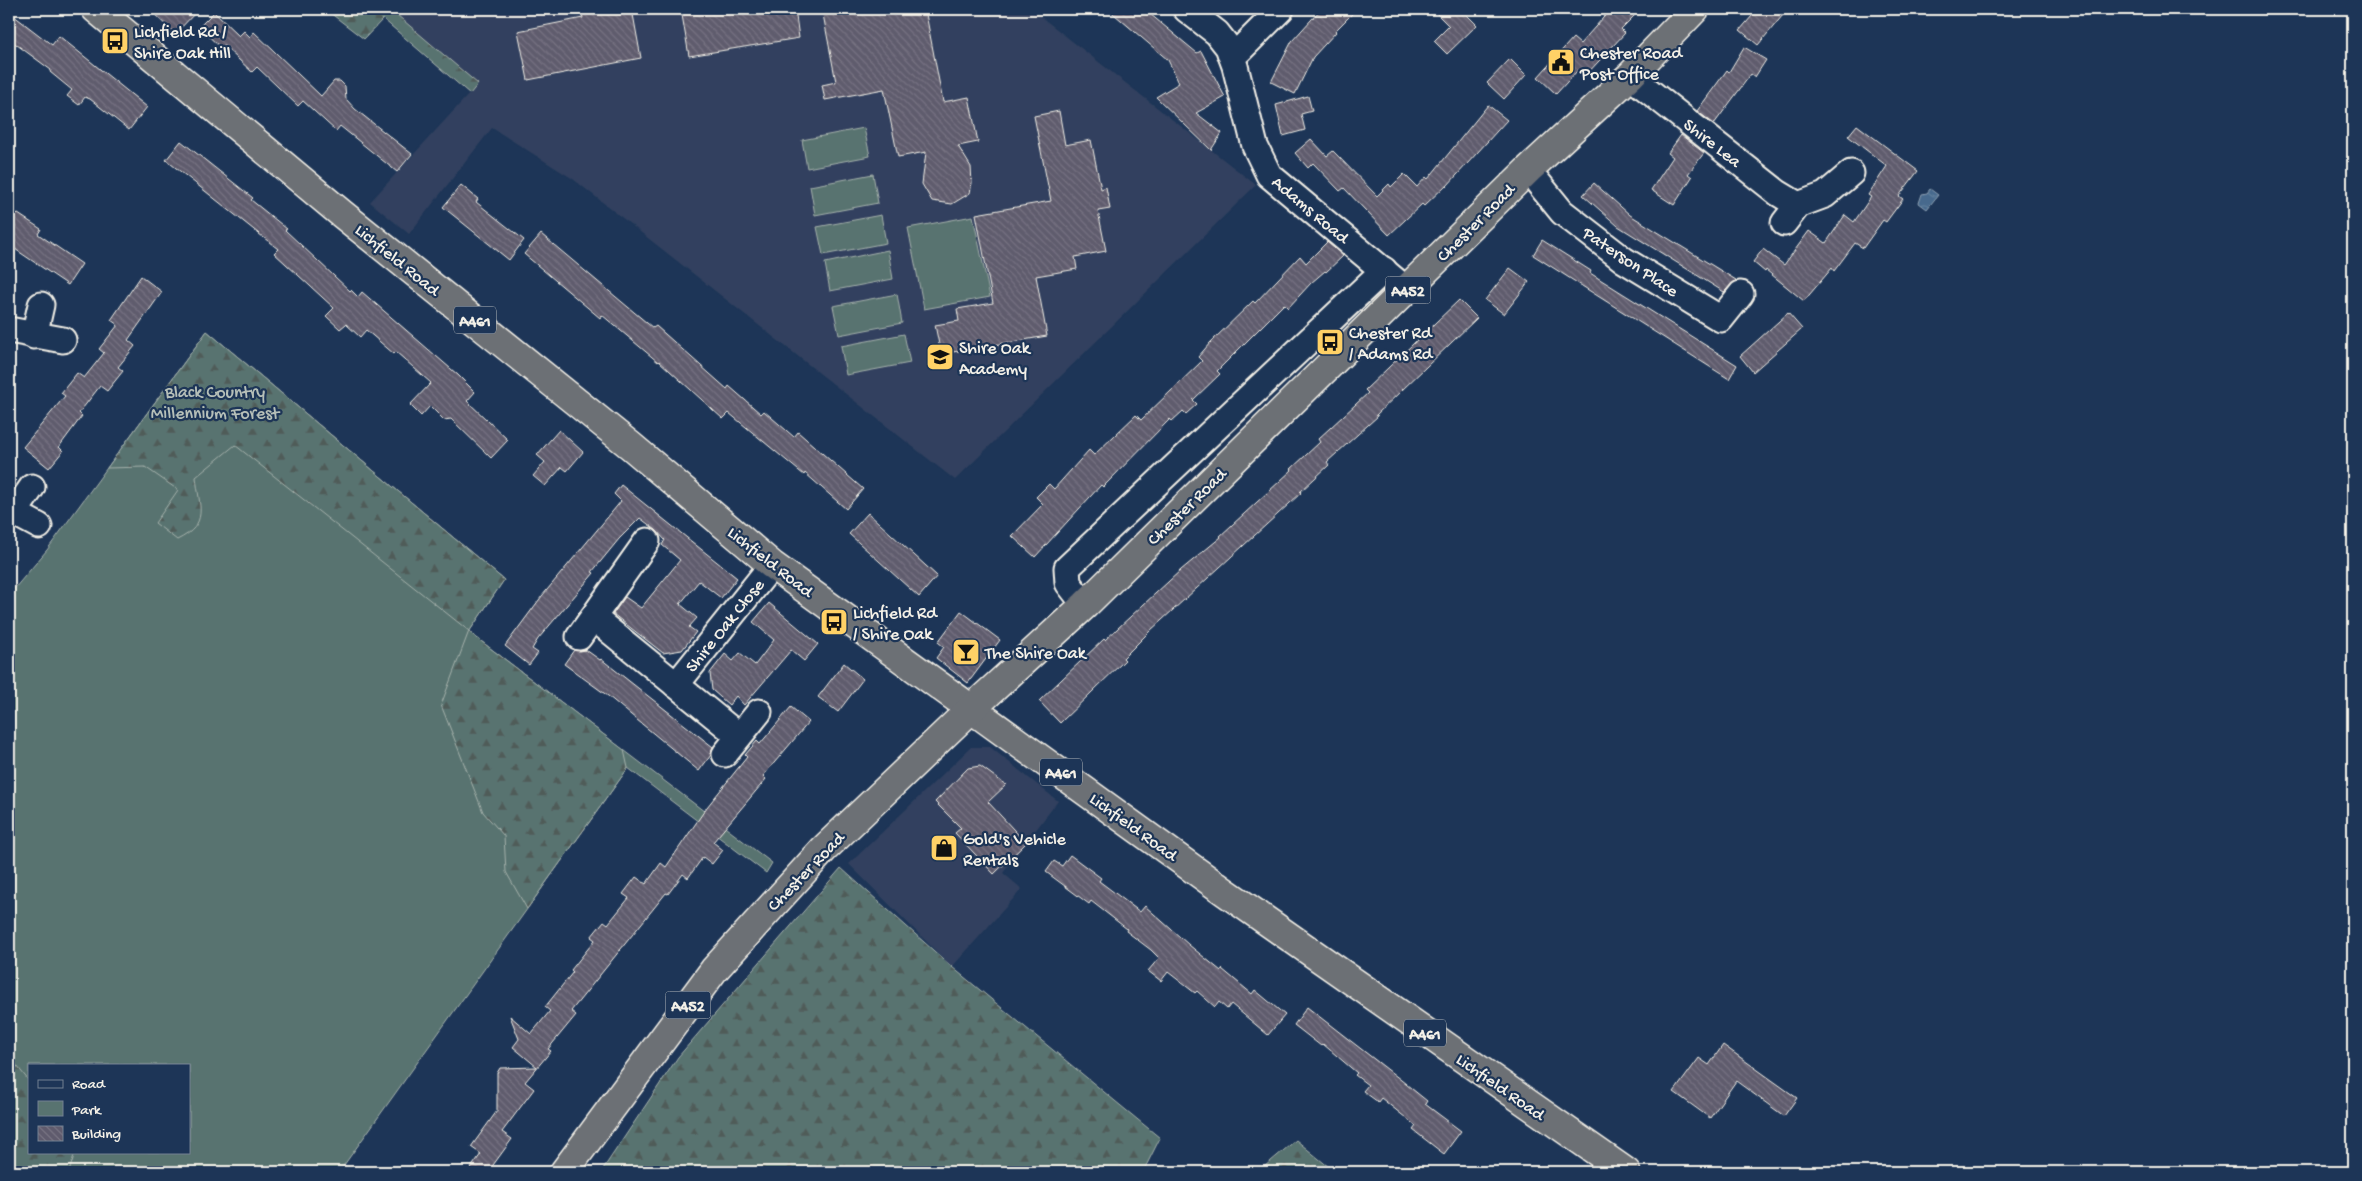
<svg xmlns="http://www.w3.org/2000/svg" width="2362" height="1181" font-family="'Gochi Hand',sans-serif">
  <style>
    .built { fill: #31405e }
    .green { fill: #587370; stroke: #a6b2ac; fill-rule: evenodd }
    .forest { fill: url(#forest-firs); stroke: #a6b2ac }
    .water { fill: url(#water-waves); stroke: #8c9fb1 }
    .building { fill: url(#building-back-hatch); stroke: #f4f1e8 }
    .lines { fill: none; stroke-linecap: round; stroke-linejoin: round }
    .minor-casing { stroke: #f4f1e8; stroke-width: 29 }
    .highway-casing { stroke: #f4f1e8; stroke-width: 31 }
    .minor { stroke: #1d3557; stroke-width: 25 }
    .highway { stroke: #6c6f75; stroke-width: 28 }
    .labels { text-anchor: middle; stroke-width: 4.5; stroke-linejoin: round; paint-order: stroke }
    .shield { fill: #1d3557; stroke: #b4b9bc; stroke-width: 1 }
    .shield-label { font-size: 16px; font-weight: bold; fill: #f4f1e8 }
    .poi-label { font-size: 18px; fill: #f4f1e8; stroke: #1d3557; text-anchor: start }
    .street-label { font-size: 18px; fill: #f4f1e8; stroke: #1d3557 }
    .park-label { font-size: 18px; fill: #b6bfb8; stroke: #1d3557 }
  </style>
  <defs>
    <pattern id="forest-firs" width="22" height="20" patternUnits="userSpaceOnUse" patternTransform="scale(1.25)"><rect width="22" height="20" fill="#587370"/><path d="M5 1l3.5 6h-7zM16 11l3.5 6h-7z" fill="#505b59"/></pattern>
    <pattern id="water-waves" width="16" height="10" patternUnits="userSpaceOnUse" patternTransform="scale(1.25)"><rect width="16" height="10" fill="#46698d"/><path d="M0 5q4-4 8 0t8 0" fill="none" stroke="#617f9d"/></pattern>
    <pattern id="building-back-hatch" width="6" height="6" patternUnits="userSpaceOnUse" patternTransform="scale(1.25)"><rect width="6" height="6" fill="#5f5b6d"/><path d="M-1 5l2 2M0 0l6 6M5-1l2 2" fill="none" stroke="#777382"/></pattern>
  </defs>
  <rect width="100%" height="100%" fill="#1d3557"/>
  <filter id="ink" filterUnits="userSpaceOnUse"><feTurbulence type="fractalNoise" baseFrequency=".02" numOctaves="2"/><feDisplacementMap in="SourceGraphic" scale="10" xChannelSelector="R" yChannelSelector="G"/><feConvolveMatrix kernelMatrix="1 2 1 2 8 2 1 2 1" color-interpolation-filters="sRGB"/></filter>
  <g filter="url(#ink)">
    <g class="built">
      <polygon points="325,9 1031,9 1256,185 955,480 573,179 492,128 409,234 370,202 469,94 383,19 364,39"/>
      <polygon points="971,747 990,747 1058,801 1003,873 1022,889 952,967 849,864"/>
    </g>
    <g class="green">
      <polygon points="864,128 870,156 807,168 802,140"/>
      <polygon points="873,174 878,203 815,215 810,186"/>
      <polygon points="881,215 886,243 823,255 817,227"/>
      <polygon points="973,216 990,297 924,309 908,228"/>
      <polygon points="888,250 893,279 830,291 825,263"/>
      <polygon points="897,294 902,323 839,335 833,306"/>
      <path d="M207 331 504 580 469 632 772 863 766 873 628 768 339 1172H9V595L47 550ZM29 1065H189V1152H29Z"/>
      <polygon points="904,334 910,363 846,375 841,346"/>
    </g>
    <g class="forest">
      <polygon points="325,9 390,9 478,84 470,94 383,19 364,39"/>
      <path d="M207 331 504 580 469 632 624 750 628 768 527 909 506 872 504 836 483 812 441 705 469 631 235 445 196 477C199 507 210 524 177 540L155 523 178 490 145 467 107 468Z"/>
      <polygon points="841,868 952,967 1160,1138 1143,1172 601,1172 678,1057"/>
      <polygon points="9,1056 29,1081 29,1152 75,1152 69,1172 9,1172"/>
      <polygon points="1296,1140 1335,1172 1258,1172"/>
    </g>
    <polygon class="water" points="1930,189 1938,195 1927,209 1919,203 1922,194 1927,193"/>
    <g class="building">
      <polygon points="149,9 199,9 175,34"/>
      <polygon points="581,9 607,9 607,14 632,9 641,58 528,80 518,31 583,18"/>
      <polygon points="681,9 795,9 799,38 689,56"/>
      <polygon points="822,9 925,9 943,102 969,97 978,142 958,146 971,167 972,183 970,193 952,204 932,201 922,184 926,152 898,157 884,89 825,100 822,85 836,82"/>
      <polygon points="1108,9 1144,9 1197,53 1201,51 1225,97 1196,113 1222,133 1211,150 1156,97 1179,83 1168,60"/>
      <polygon points="1321,9 1357,9 1335,31 1336,32 1313,57 1295,94 1271,82 1292,41"/>
      <polygon points="1432,9 1461,9 1477,25 1447,54 1434,41 1449,26"/>
      <polygon points="1611,9 1641,9 1621,29 1625,33 1585,76 1578,70 1556,94 1538,77 1573,38 1580,44"/>
      <polygon points="1758,9 1788,9 1758,45 1740,30"/>
      <polygon points="9,12 52,45 59,36 147,107 129,130 90,99 85,97 79,105 67,96 72,90 50,72 51,70 9,39"/>
      <polygon points="214,12 239,36 244,31 250,37 254,32 321,96 334,81 340,81 345,86 346,99 355,109 412,154 397,172 340,126 336,131 303,101 298,106 257,67 252,72 224,46 222,49 199,27"/>
      <polygon points="1744,47 1766,60 1755,77 1751,74 1714,124 1697,111 1727,70 1729,72"/>
      <polygon points="1510,59 1526,75 1504,99 1487,83"/>
      <polygon points="1308,96 1312,111 1301,114 1305,130 1283,136 1276,105"/>
      <polygon points="1488,105 1507,120 1447,186 1446,185 1424,206 1422,204 1389,235 1344,188 1340,191 1313,163 1308,168 1295,153 1311,139 1327,156 1333,151 1377,196 1389,184 1391,187 1404,174 1417,187 1426,177 1428,179"/>
      <polygon points="1059,111 1065,145 1091,140 1101,189 1106,187 1110,209 1098,211 1106,251 1075,257 1077,269 1036,276 1047,336 941,354 935,325 959,321 957,309 993,303 976,214 1051,201 1034,116"/>
      <polygon points="1857,125 1918,171 1899,196 1903,199 1886,222 1883,220 1863,248 1855,243 1834,271 1832,268 1804,301 1766,270 1765,272 1753,262 1763,249 1784,265 1809,231 1826,243 1845,215 1854,222 1871,197 1868,195 1887,166 1848,136"/>
      <polygon points="1681,135 1704,153 1688,174 1692,177 1674,205 1651,190 1673,157 1668,153"/>
      <polygon points="181,141 253,198 251,200 287,229 285,230 350,291 351,290 358,297 362,292 458,375 475,392 467,401 508,440 491,458 451,419 444,420 430,406 421,416 410,405 431,383 396,352 394,354 366,330 360,337 346,324 340,329 326,316 334,308 274,253 278,249 166,160"/>
      <polygon points="1594,183 1630,215 1736,280 1724,292 1618,226 1583,195"/>
      <polygon points="461,185 478,199 476,202 524,240 509,260 443,207"/>
      <polygon points="9,208 41,229 38,234 82,264 68,285 9,245"/>
      <polygon points="541,234 653,328 656,326 727,389 729,386 761,414 764,411 794,437 798,432 863,489 846,509 805,473 804,475 729,413 723,419 659,361 658,362 602,315 600,318 524,254"/>
      <polygon points="1542,240 1591,271 1590,273 1737,365 1729,379 1533,255"/>
      <polygon points="1327,242 1343,256 1326,272 1325,271 1311,283 1288,308 1284,304 1217,371 1220,374 1193,400 1197,404 1186,414 1183,411 1172,421 1170,419 1103,487 1101,485 1035,557 1012,536 1043,504 1036,497 1049,484 1054,489 1089,450 1094,455 1136,415 1141,420 1202,361 1198,357 1210,343 1253,301 1255,303 1300,256 1306,263"/>
      <polygon points="1510,268 1529,282 1504,314 1485,300"/>
      <polygon points="141,276 162,292 128,340 135,346 118,367 123,371 107,391 100,386 79,413 82,416 59,447 63,451 49,468 23,447 65,396 61,393 77,373 84,378 104,353 99,349 118,325 111,320"/>
      <polygon points="1459,300 1477,318 1376,415 1378,416 1327,462 1329,465 1300,492 1301,493 1150,631 1123,658 1125,660 1060,723 1039,701 1104,639 1105,640 1181,570 1221,537 1220,536 1292,470 1291,469 1320,442 1318,439 1368,393 1365,390"/>
      <polygon points="1788,313 1802,329 1753,372 1740,356"/>
      <polygon points="559,430 583,452 567,471 562,467 545,486 533,476 545,462 537,455"/>
      <polygon points="621,485 737,578 721,598 699,581 680,604 697,618 689,627 696,632 682,650 663,653 613,614 625,597 641,608 680,560 662,545 665,540 656,530 640,518 619,539 592,572 594,573 538,639 532,649 538,653 529,665 505,646 542,596 617,506 621,501 614,494"/>
      <polygon points="868,513 937,576 919,597 849,534"/>
      <polygon points="769,603 818,644 804,661 791,650 744,705 736,696 729,705 712,690 710,673 725,654 733,661 740,653 755,665 774,640 753,622"/>
      <polygon points="961,611 1000,640 968,683 936,658 944,647 938,642"/>
      <polygon points="574,650 586,650 600,660 601,659 713,747 711,755 699,771 608,696 564,664"/>
      <polygon points="844,663 863,679 838,712 818,697"/>
      <polygon points="791,707 809,722 763,776 766,779 713,842 723,850 712,864 703,857 688,878 683,874 668,894 666,893 571,1011 576,1015 548,1049 551,1051 525,1082 534,1089 502,1132 512,1139 488,1172 468,1172 481,1154 471,1147 497,1111 497,1073 500,1068 537,1067 513,1047 519,1039 510,1016 531,1034 550,1011 545,1007 573,972 571,970 595,940 591,937 604,921 608,924 629,898 623,894 636,877 646,884 661,863 666,867 707,807 747,757 745,755 757,741 760,744"/>
      <polygon points="980,766 1006,785 988,802 1026,843 994,874 955,833 961,828 935,802 968,768"/>
      <polygon points="1070,855 1101,878 1099,881 1140,912 1145,906 1189,945 1221,971 1222,969 1252,994 1255,990 1285,1015 1268,1035 1231,1004 1227,1009 1219,1002 1215,1007 1197,991 1195,993 1168,972 1161,981 1148,971 1159,958 1151,950 1126,931 1127,929 1091,901 1089,904 1046,872 1054,861 1062,866"/>
      <polygon points="1307,1007 1401,1080 1427,1101 1425,1104 1461,1131 1444,1154 1413,1130 1416,1126 1381,1098 1378,1102 1363,1091 1368,1085 1355,1075 1357,1073 1323,1044 1321,1046 1294,1025"/>
      <polygon points="1723,1045 1797,1098 1784,1116 1736,1081 1710,1118 1674,1092 1699,1058 1709,1065"/>
    </g>
    <g class="lines">
      <defs>
        <g id="minor">
          <polyline points="1186,9 1217,33 1228,47 1235,66 1255,146 1269,175 1396,281"/>
          <polyline points="1231,55 1239,51 1281,9"/>
          <polyline points="1630,76 1778,193 1798,205"/>
          <polyline points="1528,170 1562,212 1624,260 1721,319 1741,294"/>
          <polyline points="1784,223 1798,205 1825,195 1851,173"/>
          <polyline points="9,330 63,340"/>
          <polyline points="34,336 41,305"/>
          <polyline points="9,510 39,526"/>
          <polyline points="14,513 32,487"/>
          <polyline points="1085,605 1068,583 1067,568 1384,270"/>
          <polyline points="594,618 739,736"/>
          <polyline points="579,637 647,541"/>
          <polyline points="676,685 772,565"/>
          <polyline points="725,754 759,712"/>
        </g>
        <g id="highway">
          <polyline points="96,9 342,214 631,446 772,565 1225,892 1626,1172"/>
          <polyline points="564,1172 714,970 824,849 971,709 1085,605 1528,170 1630,76 1695,9"/>
        </g>
      </defs>
      <use href="#minor" class="minor-casing"/>
      <use href="#highway" class="highway-casing"/>
      <use href="#minor" class="minor"/>
      <use href="#highway" class="highway"/>
    </g>
  </g>
  <defs>
    <symbol id="bus-square" viewBox="-11 -11 22 22"><rect x="-9" y="-9" width="18" height="18" rx="4" fill="#ffd166" stroke="#1d3557"/><path d="M-5-6H5V4H4V6H2V4H-2V6H-4V4H-5ZM-3.5-4V0h7V-4ZM-3.5 1.2v1.5H-2V1.2ZM2 1.2v1.5H3.5V1.2Z" fill="#111"/></symbol>
    <symbol id="civic-square" viewBox="-11 -11 22 22"><rect x="-9" y="-9" width="18" height="18" rx="4" fill="#ffd166" stroke="#1d3557"/><path d="M-.6-6.5H3V-4.5H.6V-3L4-1V1h2V6H-6V1h2V-1L-.6-3ZM-1.2 2.5V6h2.4V2.5Z" fill="#111"/></symbol>
    <symbol id="school-square" viewBox="-11 -11 22 22"><rect x="-9" y="-9" width="18" height="18" rx="4" fill="#ffd166" stroke="#1d3557"/><path d="M0-5L7-2L0 1L-7-2ZM-4 1L0 2.5L4 1V4Q0 6-4 4Z" fill="#111"/></symbol>
    <symbol id="bar-square" viewBox="-11 -11 22 22"><rect x="-9" y="-9" width="18" height="18" rx="4" fill="#ffd166" stroke="#1d3557"/><path d="M-6-5H6L.8 .8V4.5H3.5V6h-7V4.5H-.8V.8Z" fill="#111"/></symbol>
    <symbol id="shop-square" viewBox="-11 -11 22 22"><rect x="-9" y="-9" width="18" height="18" rx="4" fill="#ffd166" stroke="#1d3557"/><path d="M-5-2.5h2.3a2.7 3.5 0 0 1 5.4 0H5L5.5 6h-11ZM-1.5-2.5h3a1.5 2.3 0 0 0-3 0Z" fill="#111"/></symbol>
  </defs>
  <g fill-rule="evenodd">
    <use href="#bus-square" x="99" y="25" width="32" height="32"/>
    <use href="#civic-square" x="1545" y="46" width="32" height="32"/>
    <use href="#bus-square" x="1314" y="326" width="32" height="32"/>
    <use href="#school-square" x="924" y="341" width="32" height="32"/>
    <use href="#bus-square" x="818" y="606" width="32" height="32"/>
    <use href="#bar-square" x="950" y="636" width="32" height="32"/>
    <use href="#shop-square" x="928" y="832" width="32" height="32"/>
  </g>
  <g class="labels">
    <g class="shield">
      <rect x="1385.5" y="276.5" width="45" height="27" rx="4"/>
      <rect x="454" y="306.5" width="42" height="27" rx="4"/>
      <rect x="1040" y="758.5" width="42" height="27" rx="4"/>
      <rect x="665.5" y="991.5" width="45" height="27" rx="4"/>
      <rect x="1404" y="1019.5" width="42" height="27" rx="4"/>
    </g>
    <g class="shield-label">
      <text x="1408" y="296">A452</text>
      <text x="475" y="326">A461</text>
      <text x="1061" y="778">A461</text>
      <text x="688" y="1011">A452</text>
      <text x="1425" y="1039">A461</text>
    </g>
    <g class="poi-label">
      <text x="134" y="37">Lichfield Rd /<tspan x="134" dy="21">Shire Oak Hill</tspan></text>
      <text x="1580" y="58">Chester Road<tspan x="1580" dy="21">Post Office</tspan></text>
      <text x="1349" y="338">Chester Rd<tspan x="1349" dy="21">/ Adams Rd</tspan></text>
      <text x="959" y="353">Shire Oak<tspan x="959" dy="21">Academy</tspan></text>
      <text x="853" y="618">Lichfield Rd<tspan x="853" dy="21">/ Shire Oak</tspan></text>
      <text x="985" y="658">The Shire Oak</text>
      <text x="963" y="844">Gold's Vehicle<tspan x="963" dy="21">Rentals</tspan></text>
    </g>
    <g class="street-label">
      <text transform="translate(1713 142) rotate(38)" y="6">Shire Lea</text>
      <text transform="translate(1311 209) rotate(40)" y="6">Adams Road</text>
      <text transform="translate(1475 222) rotate(-45)" y="6">Chester Road</text>
      <text transform="translate(398 259) rotate(39)" y="6">Lichfield Road</text>
      <text transform="translate(1631 261) rotate(34)" y="6">Paterson Place</text>
      <text transform="translate(1186 506) rotate(-44)" y="6">Chester Road</text>
      <text transform="translate(771 561) rotate(38)" y="6">Lichfield Road</text>
      <text transform="translate(724 625) rotate(-51)" y="6">Shire Oak Close</text>
      <text transform="translate(1134 826) rotate(36)" y="6">Lichfield Road</text>
      <text transform="translate(805 871) rotate(-46)" y="6">Chester Road</text>
      <text transform="translate(1501 1086) rotate(35)" y="6">Lichfield Road</text>
    </g>
    <g class="park-label">
      <text x="215" y="397">Black Country<tspan x="215" dy="21">Millennium Forest</tspan></text>
    </g>
  </g>
  <rect width="2362" height="1181" fill="none" stroke="#1d3557" stroke-width="30"/>
  <rect x="15" y="15" width="2332" height="1151" fill="none" stroke="#f4f1e8" stroke-width="2" filter="url(#ink)"/>
  <rect x="28" y="1064" width="162" height="90" fill="#1d3557" stroke="#738091"/>
  <rect x="38" y="1080" width="25" height="8" fill="#1d3557" stroke="#738091"/>
  <text x="72" y="1088" font-size="15" fill="#f4f1e8">Road</text>
  <rect x="38" y="1101" width="25" height="15" fill="#587370" stroke="#738091"/>
  <text x="72" y="1114" font-size="15" fill="#f4f1e8">Park</text>
  <rect x="38" y="1126" width="25" height="15" fill="url(#building-back-hatch)" stroke="#738091"/>
  <text x="72" y="1138" font-size="15" fill="#f4f1e8">Building</text>
</svg>
